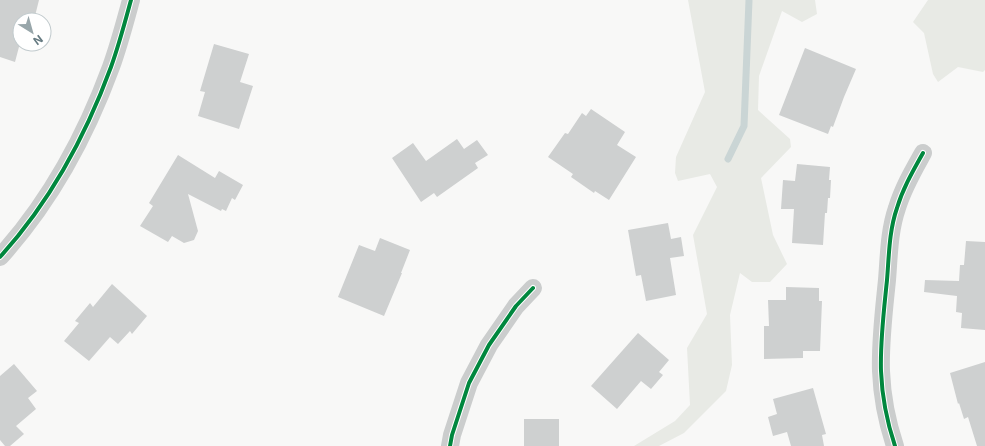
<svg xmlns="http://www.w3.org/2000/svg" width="985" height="446" font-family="Inter,sans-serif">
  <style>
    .green { fill: #e8eae5 }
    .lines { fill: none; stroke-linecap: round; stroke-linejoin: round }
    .stream { stroke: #cad5d5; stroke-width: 7 }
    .building { fill: #ced0d0 }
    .street { stroke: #cbcdcd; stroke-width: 18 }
    .cycleway-casing { stroke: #fff; stroke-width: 6 }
    .cycleway { stroke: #00873e; stroke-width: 4 }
  </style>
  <rect width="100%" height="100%" fill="#f8f8f7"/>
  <g class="green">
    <polygon points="688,0 815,0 817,14 802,22 782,11 759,76 758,110 790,139 791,147 761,178 773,235 787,264 770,282 752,282 740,273 730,315 732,365 726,391 684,433 659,446 634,446 675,421 690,405 687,348 707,314 693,235 717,187 710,174 678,181 675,173 676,157 705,92"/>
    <polygon points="928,0 985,0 985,70 983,72 958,67 938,82 933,74 924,33 913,22"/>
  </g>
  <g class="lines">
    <polyline class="stream" points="728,159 744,126 749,0"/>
  </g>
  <g class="building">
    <polygon points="0,0 39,0 34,20 20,20 20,43 15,62 0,57"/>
    <polygon points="214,44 249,54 240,82 253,86 239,129 198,116 205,92 200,91"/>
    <polygon points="805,48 856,69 844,97 833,127 831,126 828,134 779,115"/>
    <polygon points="591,109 625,132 617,145 636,157 609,200 595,191 594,193 571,177 573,174 548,157 565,133 568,134 582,113 586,116"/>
    <polygon points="457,139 464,149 477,140 488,155 475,163 478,168 437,197 434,193 421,202 392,158 413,143 426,161"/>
    <polygon points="178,155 215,178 219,171 243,185 235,200 232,198 226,211 222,209 221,211 188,194 198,231 194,240 184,243 172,236 168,242 140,226 153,206 149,203"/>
    <polygon points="797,164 830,167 829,180 831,180 830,198 828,198 827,213 825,213 823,245 792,243 794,209 781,209 783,180 795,181"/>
    <polygon points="668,223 671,239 681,237 684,256 670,258 676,295 646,301 641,275 636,276 628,230"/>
    <polygon points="380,238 410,250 401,273 402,273 384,316 338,297 359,245 375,251"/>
    <polygon points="966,241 985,242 985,330 961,328 962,313 956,312 957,296 924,292 925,280 959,281 960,265 964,265"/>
    <polygon points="112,284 147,316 132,334 130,331 118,344 110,337 89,361 64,341 79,323 75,321 90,303 93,307"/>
    <polygon points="786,287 819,288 819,301 822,301 820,351 803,351 803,358 764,359 764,326 769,326 768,300 786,300"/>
    <polygon points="638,333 669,360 659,372 663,375 651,389 641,381 617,409 591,386"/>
    <polygon points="985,362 985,446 977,446 968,417 964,419 959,403 958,404 950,373"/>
    <polygon points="14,364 37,391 28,398 36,409 16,426 24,434 10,446 5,446 0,440 0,376"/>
    <polygon points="813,388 826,434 822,435 824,446 791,446 787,432 773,436 768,417 777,414 773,399"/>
    <rect x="524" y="419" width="35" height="27"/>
  </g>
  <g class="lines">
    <g class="street">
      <path d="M0 257C49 203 86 135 111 67 119 45 125 22 131 0"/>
      <polyline points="450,446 452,435 469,383 489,345 516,306 533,288"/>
      <path d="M895 446C887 422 882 397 881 371 880 341 884 310 887 280 889 256 889 231 897 208 903 188 913 171 923 153"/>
    </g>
    <defs>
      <g id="cycleway">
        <path d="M0 257C49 203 86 135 111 67 119 45 125 22 131 0"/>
        <polyline points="450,446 452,435 469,383 489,345 516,306 533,288"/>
        <path d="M895 446C887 422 882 397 881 371 880 341 884 310 887 280 889 256 889 231 897 208 903 188 913 171 923 153"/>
      </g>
    </defs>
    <use href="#cycleway" class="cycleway-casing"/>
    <use href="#cycleway" class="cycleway"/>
  </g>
  <g transform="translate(32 32) rotate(143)"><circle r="19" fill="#ffffff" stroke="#c1cacd"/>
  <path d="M0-3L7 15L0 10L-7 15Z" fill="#98a6aa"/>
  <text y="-6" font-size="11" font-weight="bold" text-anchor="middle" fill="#657a81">N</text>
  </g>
</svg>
